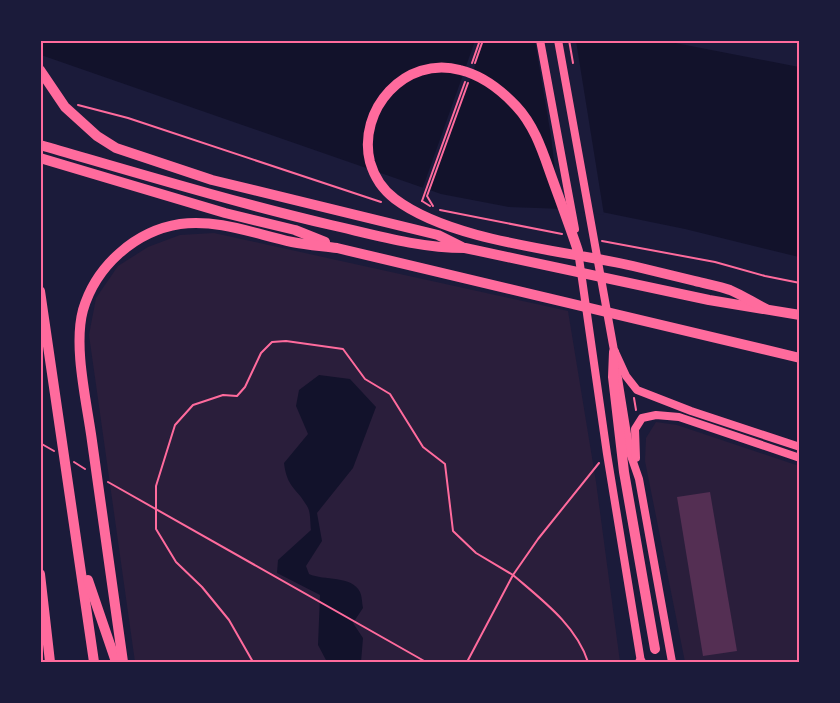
<svg xmlns="http://www.w3.org/2000/svg" width="840" height="703" font-family="Raleway,sans-serif">
  <style>
    .green { fill: #2a1e3b }
    .water { fill: #12122b }
    .pier { fill: #1b1b3a }
    .building { fill: #542f53 }
    .lines { fill: none; stroke-linecap: round; stroke-linejoin: round }
    .path { stroke: #ff6b9d; stroke-width: 2 }
    .secondary { stroke: #ff6b9d; stroke-width: 8 }
    .trunk { stroke: #ff6b9d; stroke-width: 10 }
    .neatline { fill: none; stroke: #ff6b9d; stroke-width: 2 }
  </style>
  <rect width="100%" height="100%" fill="#1b1b3a"/>
  <g class="green">
    <polygon points="214,233 568,311 596,482 620,662 135,662 89,335 96,298 118,266 148,247 180,235"/>
    <polygon points="656,422 677,425 799,466 799,662 685,662 645,461 646,438"/>
  </g>
  <g class="water">
    <polygon points="41,40 660,40 799,67 799,257 685,229 592,210 509,207 441,194 41,55"/>
    <path d="M319 375 350 379 376 407 353 468 317 513 322 541 306 566 309 574C324 581 352 575 360 592 362 596 362 603 363 608L353 623 363 638 361 662H327L318 645 320 595 277 573 278 560 311 530C310 523 311 512 307 506 296 487 287 488 284 463L308 434 296 406 299 390Z"/>
  </g>
  <g class="pier">
    <polygon points="475,41 484,41 429,193 422,190"/>
    <polygon points="535,41 576,41 604,215 591,213 560,212 551,136"/>
  </g>
  <polygon class="building" points="710,492 737,651 703,656 677,497"/>
  <g class="lines">
    <g class="path">
      <polyline points="569,40 573,63"/>
      <polyline points="472,63 480,40"/>
      <polyline points="475,63 483,40"/>
      <polyline points="78,105 128,118 381,202"/>
      <polyline points="422,201 430,206"/>
      <polyline points="422,201 465,82"/>
      <polyline points="433,206 427,196 468,83"/>
      <polyline points="440,210 562,234"/>
      <polyline points="602,241 715,262 765,276 800,283"/>
      <polyline points="634,398 636,410"/>
      <polyline points="40,443 54,451"/>
      <polyline points="74,462 85,469"/>
      <polyline points="108,482 426,662"/>
      <polyline points="253,662 229,620 202,587 176,562 156,529 156,486 175,425 193,405 223,395 237,396 245,387 261,353 272,342 286,341 343,349 365,379 390,394 423,447 445,464 453,531 476,553 513,575 538,539 599,463"/>
      <path d="M467 662 513 575C542 600 576 625 588 662"/>
    </g>
    <g class="secondary">
      <polyline points="540,40 575,229"/>
      <polyline points="558,40 615,356"/>
      <polyline points="578,251 607,454 641,662"/>
      <polyline points="615,352 626,376 637,390 691,411 800,447"/>
      <polyline points="617,372 630,453 639,479 672,662"/>
      <polyline points="636,458 635,429 642,418 656,415 679,417 800,458"/>
    </g>
    <g class="trunk">
      <polyline points="40,70 65,107 97,136 116,148 212,180 438,235 462,247"/>
      <path d="M40 145C137 173 233 202 331 225 375 235 419 248 465 248L709 300 800 315"/>
      <polyline points="40,158 225,213 295,230 325,242"/>
      <path d="M578 251C570 227 561 203 552 178 543 153 535 126 516 106 501 90 481 75 460 70 405 55 357 110 370 162 374 176 383 190 395 199 452 242 563 250 633 266 654 271 674 276 695 281 706 284 719 286 730 290 742 295 754 303 766 309"/>
      <polyline points="40,291 94,662"/>
      <polyline points="614,352 613,377 624,472 655,649"/>
      <polyline points="40,574 50,662"/>
      <polyline points="88,580 116,662"/>
      <path d="M123 662C113 589 103 515 92 441 87 403 73 347 83 310 96 266 135 231 180 224 219 219 255 234 292 242 307 245 322 246 337 248L800 358"/>
      <polyline points="640,662 641,662"/>
    </g>
  </g>
  <rect width="840" height="703" fill="none" stroke="#1b1b3a" stroke-width="84"/>
  <rect x="42" y="42" width="756" height="619" class="neatline"/>
</svg>
